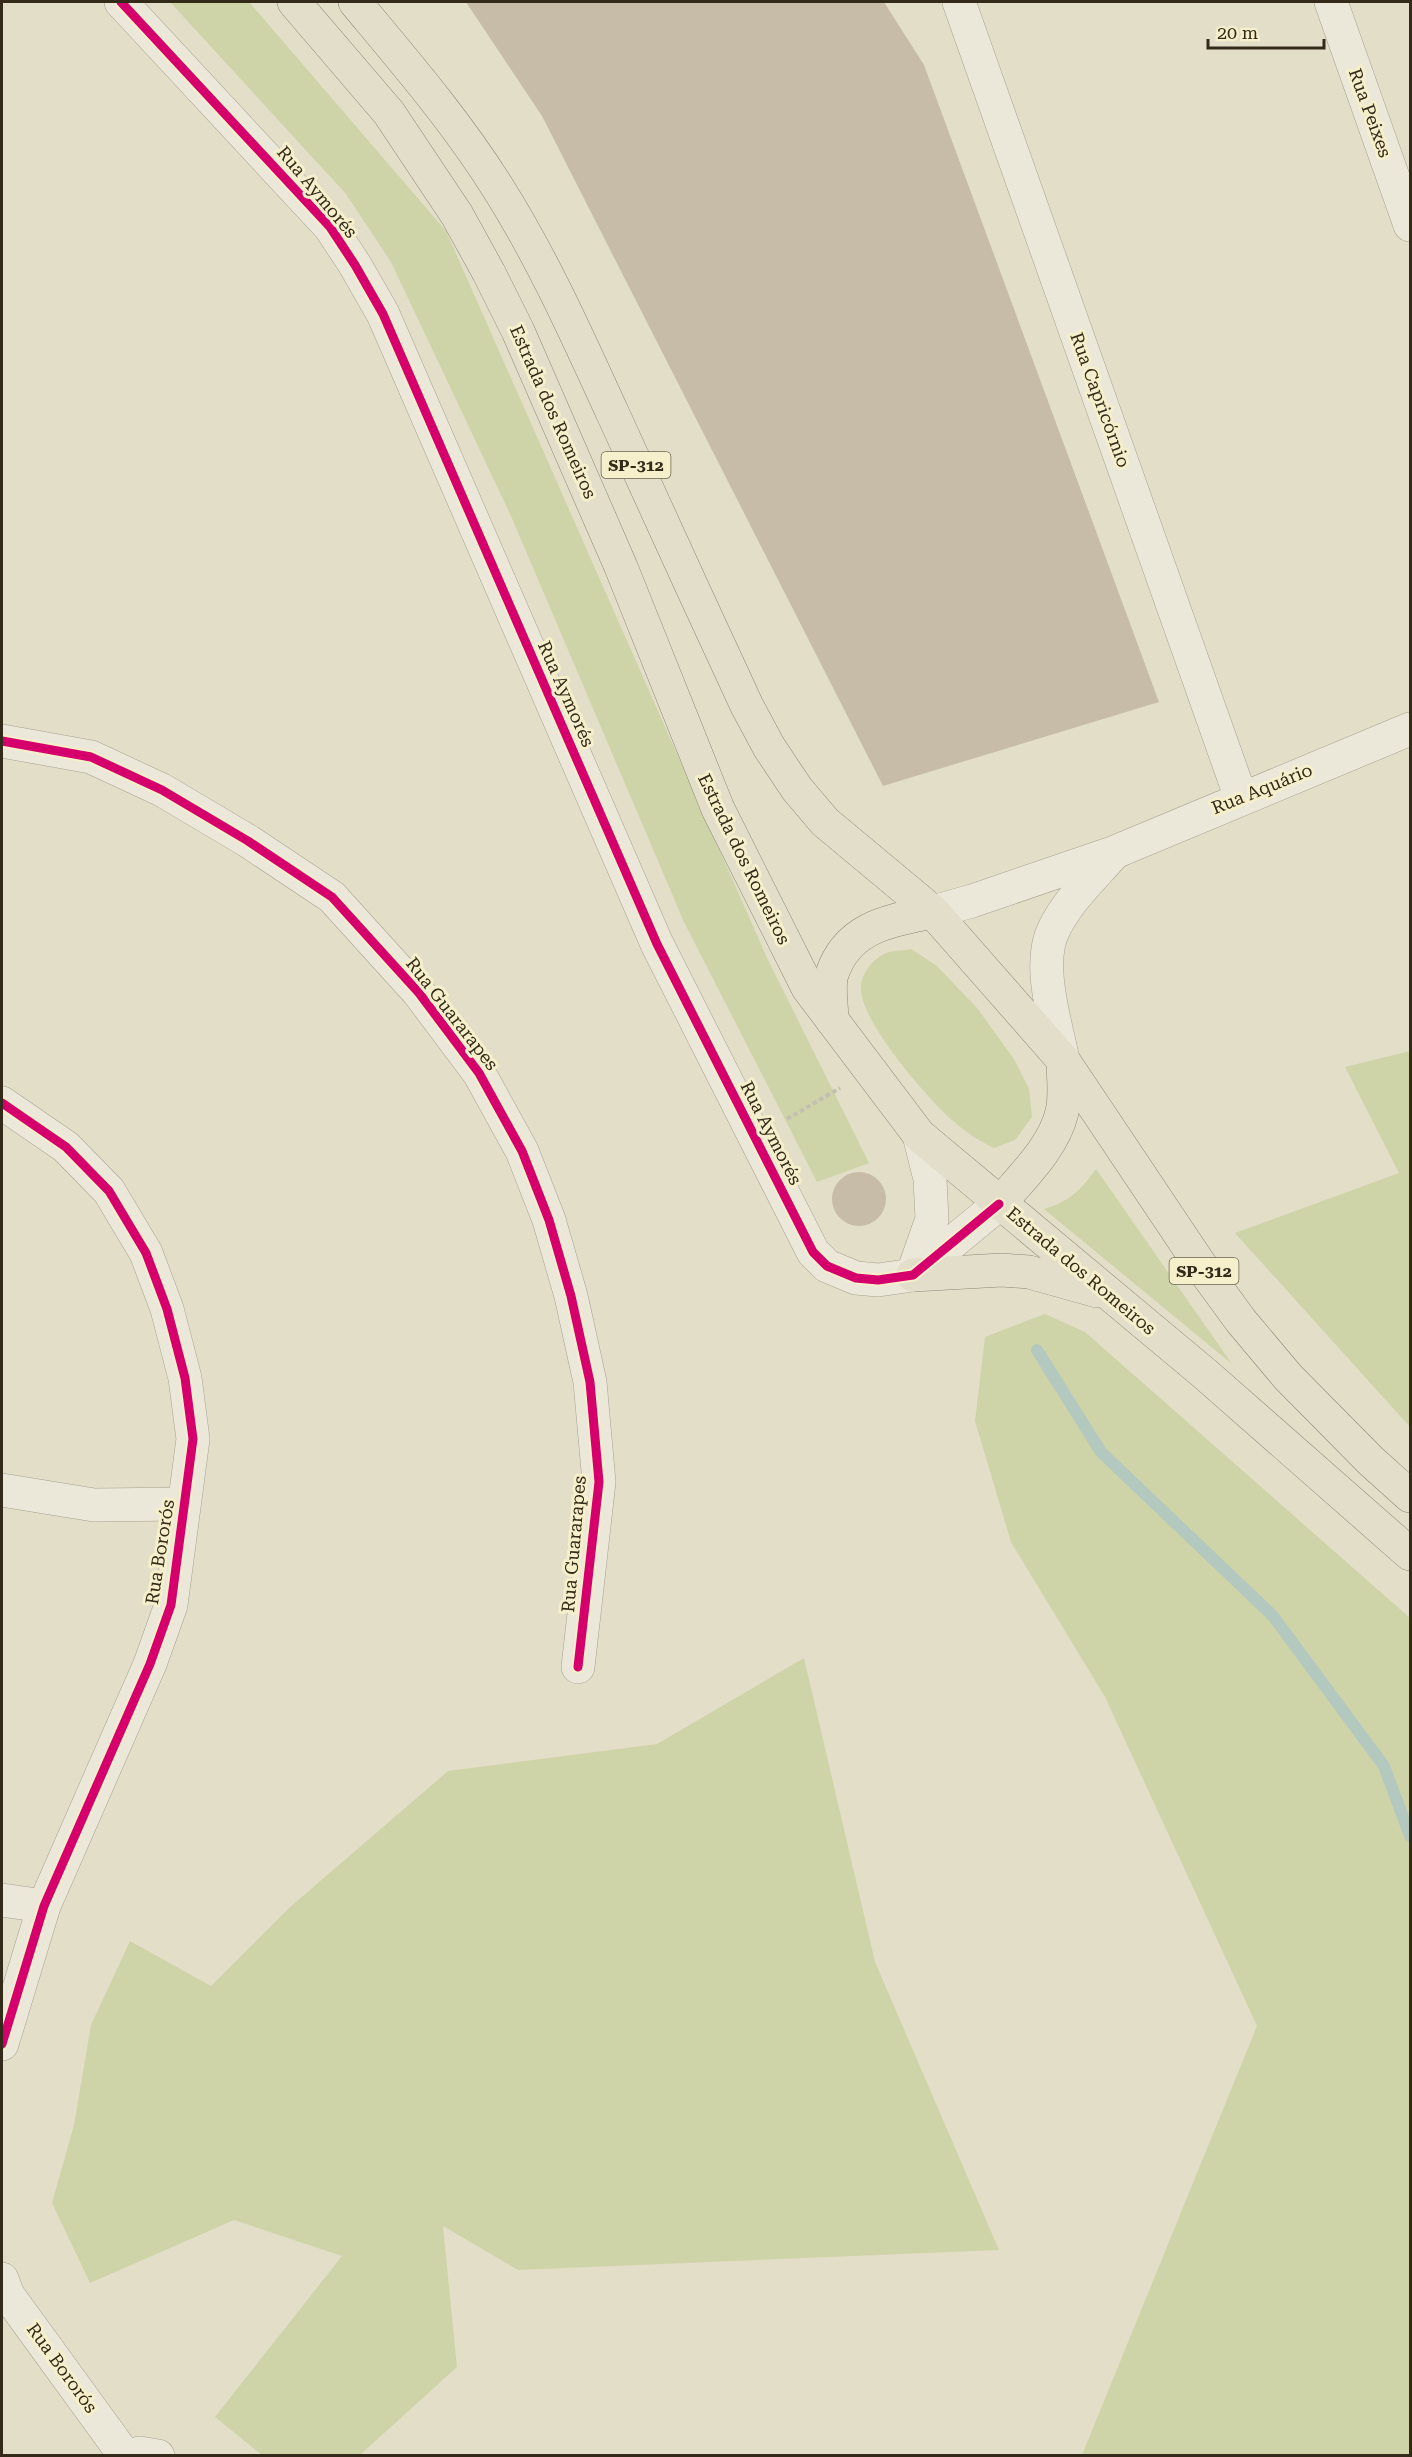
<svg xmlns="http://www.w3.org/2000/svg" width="1412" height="2457" font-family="'Roboto Serif',serif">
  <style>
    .green { fill: #ced4a8 }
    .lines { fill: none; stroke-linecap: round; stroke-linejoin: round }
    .stream { stroke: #b3c8be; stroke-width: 12 }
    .building { fill: #c6bca8 }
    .minor-casing { stroke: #a7a291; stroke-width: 34 }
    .major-casing { stroke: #8d8778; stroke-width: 34 }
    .path { stroke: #c3bfb1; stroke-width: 4; stroke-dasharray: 4.5 3; stroke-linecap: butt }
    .minor { stroke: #ebe7d9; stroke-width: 33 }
    .major { stroke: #e2deca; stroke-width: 33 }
    .cycleway-casing { stroke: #f6efcb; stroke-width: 13 }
    .cycleway { stroke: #d6006c; stroke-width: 9 }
    .labels { text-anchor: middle; stroke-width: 6; stroke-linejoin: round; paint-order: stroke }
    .shield { fill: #f6efcb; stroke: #6e654f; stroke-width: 1.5 }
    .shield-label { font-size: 16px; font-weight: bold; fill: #342a1a }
    .street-label { font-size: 18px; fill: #342a1a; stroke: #f6efcb }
  </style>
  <rect width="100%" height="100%" fill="#e3dec7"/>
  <g class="green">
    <polygon points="170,2 249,2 446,231 768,960 869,1163 817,1182 684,922 511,516 391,262 346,194"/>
    <path d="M911 949 937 966 977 1008 1014 1059 1029 1089 1032 1117 1015 1140 994 1148C978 1140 965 1132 952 1120 927 1098 858 1019 861 986 862 973 872 960 884 954 891 950 903 951 911 949Z"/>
    <polygon points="1410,1051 1410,1427 1235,1233 1399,1173 1345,1067"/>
    <path d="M1096 1169 1232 1364 1044 1209C1070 1201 1080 1191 1096 1169Z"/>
    <polygon points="1045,1314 1085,1332 1410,1618 1410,2455 1082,2455 1257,2026 1105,1697 1011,1542 975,1421 985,1337"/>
    <polygon points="804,1658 875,1962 999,2250 518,2270 443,2226 457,2367 360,2455 262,2455 215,2417 342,2256 234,2220 90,2283 52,2203 74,2125 91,2025 130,1941 211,1986 289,1908 448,1771 657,1744"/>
  </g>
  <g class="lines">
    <polyline class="stream" points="1037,1350 1101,1452 1273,1616 1384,1766 1410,1836"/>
  </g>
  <g class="building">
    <polygon points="466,2 884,2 924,65 1159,702 883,786 542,116"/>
    <circle cx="859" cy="1199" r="27"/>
  </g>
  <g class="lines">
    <defs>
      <g id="minor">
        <polyline points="121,2 330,227 355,265 383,314 657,944 813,1252 827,1266 856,1278 878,1280 913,1275 999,1204"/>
        <polyline points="959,2 1241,798"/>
        <polyline points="1331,2 1410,225"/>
        <polyline points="2,741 91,757 162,790 248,841 332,897 419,993 479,1073 522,1151 549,1220 571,1296 590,1382 599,1482 578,1667"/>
        <polyline points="933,912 972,901 1115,852 1410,729"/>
        <path d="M1063 1060C1056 1024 1036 964 1054 929 1068 900 1093 877 1114 853"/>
        <polyline points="2,1103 66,1147 109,1191 146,1253 167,1309 185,1378 193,1439 171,1605 150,1664 44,1906 2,2044"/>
        <polyline points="913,1273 932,1219 930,1179 919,1135"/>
        <polyline points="2,1490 94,1505 184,1504"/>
        <polyline points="2,1900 44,1906"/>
        <polyline points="2,2279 8,2295 125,2456"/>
        <polyline points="135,2456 140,2453 158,2456"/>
      </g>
      <g id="major">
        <polyline points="294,2 389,113 457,215 489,273 518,331 621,567 718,809 808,988 919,1135 1204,1373 1410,1554"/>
        <path d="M355 2C405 62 456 121 498 188 543 259 578 338 613 414 657 511 702 609 747 706L769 747 797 789 825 822 933 912 1063 1060 1203 1269 1241 1321 1288 1377 1371 1461 1410 1496"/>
        <path d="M832 1020C832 1007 828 987 832 974 848 926 890 921 933 912"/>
        <path d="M999 1204C1022 1177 1054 1147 1062 1112 1066 1096 1063 1076 1063 1060"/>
        <polyline points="913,1275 1002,1270 1029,1272 1097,1291"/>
      </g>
    </defs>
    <use href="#minor" class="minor-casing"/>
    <use href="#major" class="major-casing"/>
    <polyline class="path" points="787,1119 840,1088"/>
    <use href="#minor" class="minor"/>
    <use href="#major" class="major"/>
    <defs>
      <g id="cycleway">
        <polyline points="121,2 330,227 355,265 383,314 657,944 813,1252 827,1266 856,1278 878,1280 913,1275 999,1204"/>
        <polyline points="2,741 91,757 162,790 248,841 332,897 419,993 479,1073 522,1151 549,1220 571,1296 590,1382 599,1482 578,1667"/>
        <polyline points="2,1103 66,1147 109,1191 146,1253 167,1309 185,1378 193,1439 171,1605 150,1664 44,1906 2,2044"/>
      </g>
    </defs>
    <use href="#cycleway" class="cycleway-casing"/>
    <use href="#cycleway" class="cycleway"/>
  </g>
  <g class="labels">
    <g class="shield">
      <rect x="601.5" y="452" width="69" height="26" rx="4.5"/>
      <rect x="1169.5" y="1258" width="69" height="26" rx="4.5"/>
    </g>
    <g class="shield-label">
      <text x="636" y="471">SP-312</text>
      <text x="1204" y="1277">SP-312</text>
    </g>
    <g class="street-label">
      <text transform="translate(1370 113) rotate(70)" y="6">Rua Peixes</text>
      <text transform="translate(317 192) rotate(50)" y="6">Rua Aymorés</text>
      <text transform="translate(1100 400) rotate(70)" y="6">Rua Capricórnio</text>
      <text transform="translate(553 412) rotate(66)" y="6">Estrada dos Romeiros</text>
      <text transform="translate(566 694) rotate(66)" y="6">Rua Aymorés</text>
      <text transform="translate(1262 789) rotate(-22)" y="6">Rua Aquário</text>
      <text transform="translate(744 859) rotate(64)" y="6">Estrada dos Romeiros</text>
      <text transform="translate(452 1014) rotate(52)" y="6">Rua Guararapes</text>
      <text transform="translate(771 1133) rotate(63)" y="6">Rua Aymorés</text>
      <text transform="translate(1081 1271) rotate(40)" y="6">Estrada dos Romeiros</text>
      <text transform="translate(574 1544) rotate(-85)" y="6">Rua Guararapes</text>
      <text transform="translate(160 1552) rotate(-81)" y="6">Rua Bororós</text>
      <text transform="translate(62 2368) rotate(54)" y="6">Rua Bororós</text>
    </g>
  </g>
  <rect width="1412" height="2457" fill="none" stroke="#342a1a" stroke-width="6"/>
  <path d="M1208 39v9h116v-9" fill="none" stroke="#342a1a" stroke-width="3"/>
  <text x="1217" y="39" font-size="18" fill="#342a1a" stroke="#f6efcb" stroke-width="4.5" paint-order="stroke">20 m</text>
</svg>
